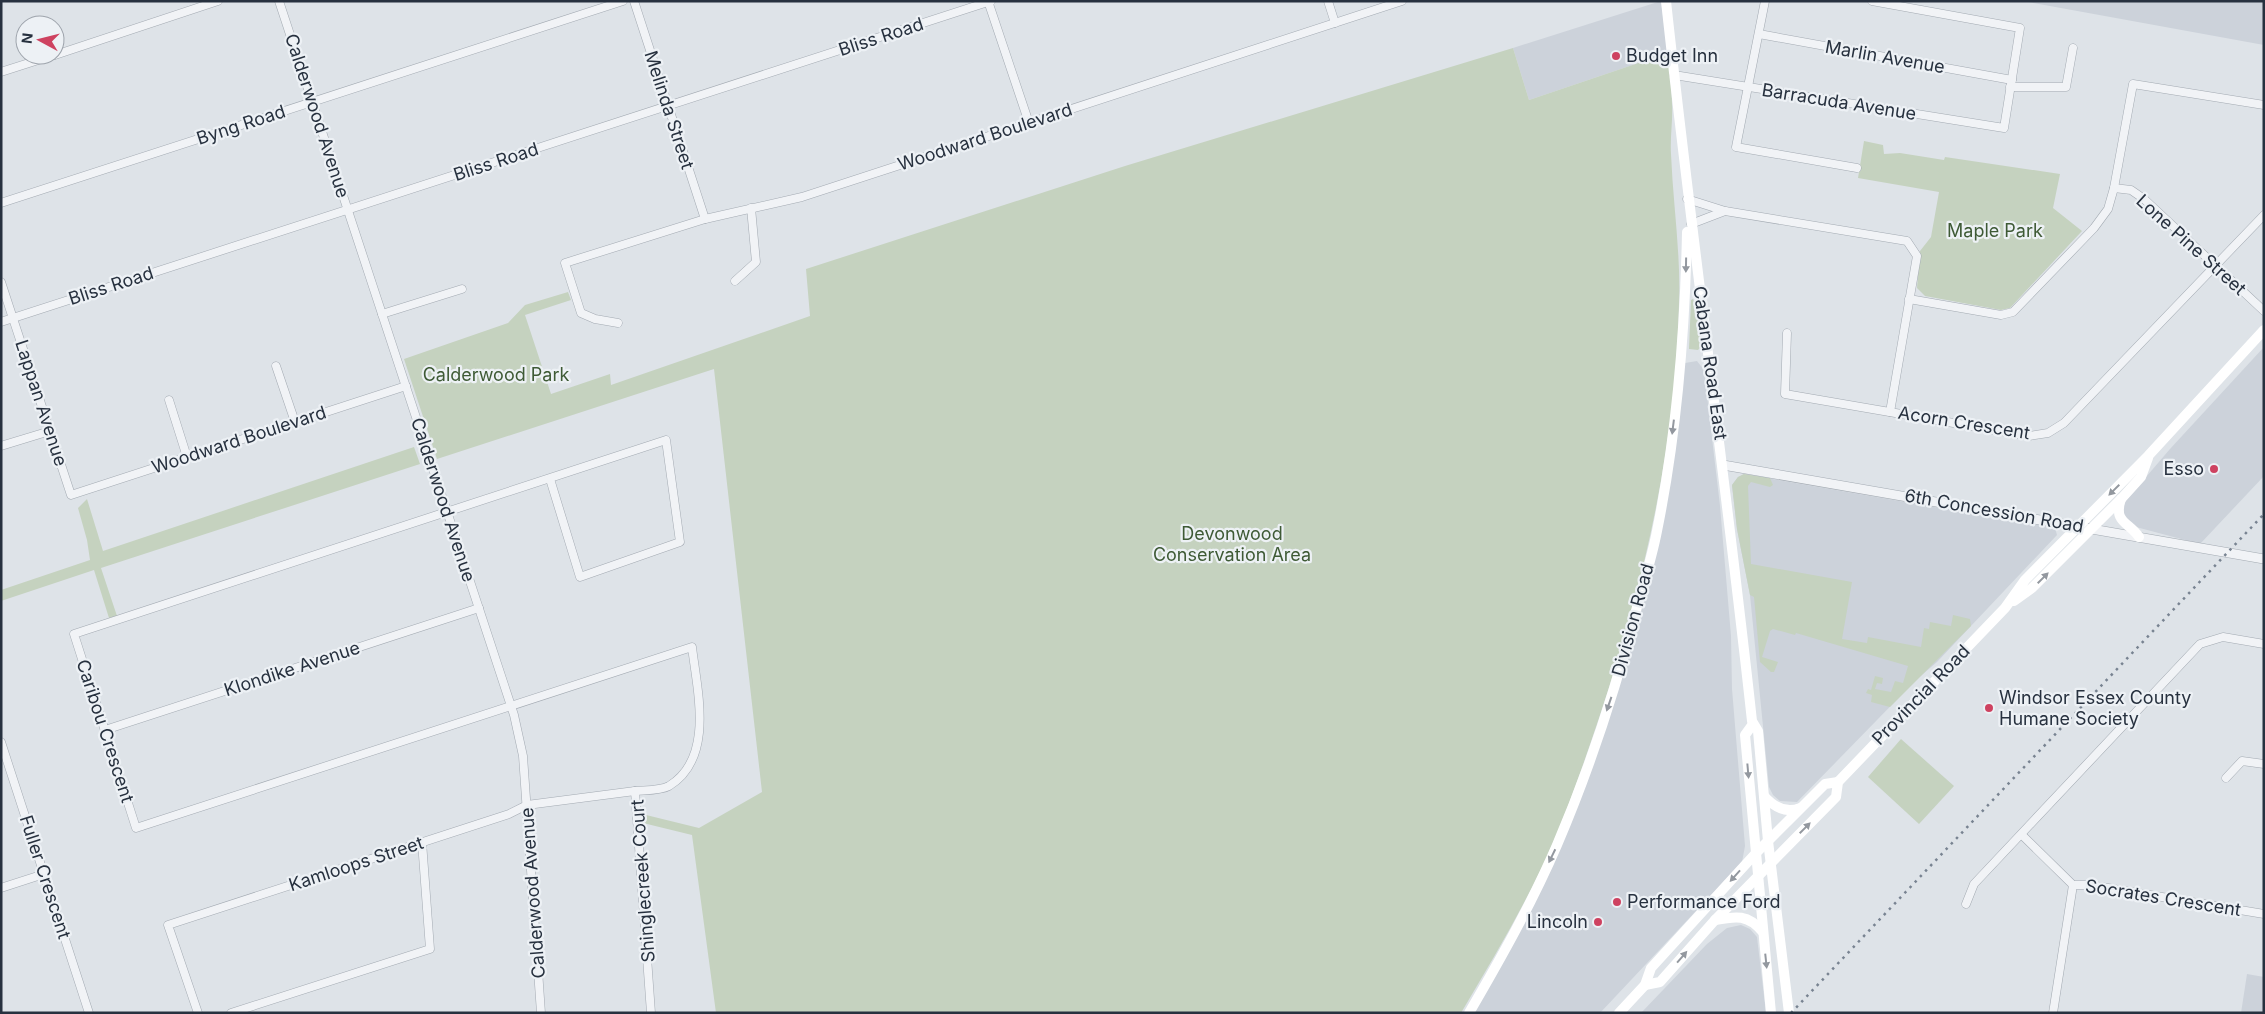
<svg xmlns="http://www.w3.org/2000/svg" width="2265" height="1014" font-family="Inter,sans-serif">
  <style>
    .built { fill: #ccd2da }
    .green { fill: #c5d2bf }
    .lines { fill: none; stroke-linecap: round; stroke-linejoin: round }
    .minor-casing { stroke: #a3aab2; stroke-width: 9 }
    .tertiary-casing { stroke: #a3aab2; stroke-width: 10 }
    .minor { stroke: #f1f3f6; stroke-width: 8 }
    .tertiary { stroke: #f1f3f6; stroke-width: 9 }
    .secondary { stroke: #fff; stroke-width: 10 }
    .rail { stroke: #788391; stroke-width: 2.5; stroke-dasharray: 2.5 5; stroke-linecap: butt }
    .oneway { fill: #93989f }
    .poi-dot { fill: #ce4260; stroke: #edf1f5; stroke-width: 2 }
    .labels { text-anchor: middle; stroke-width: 4.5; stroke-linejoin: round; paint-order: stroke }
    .street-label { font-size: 18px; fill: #27313f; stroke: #edf1f5 }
    .poi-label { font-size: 18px; fill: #27313f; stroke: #edf1f5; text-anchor: start }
    .park-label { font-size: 18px; fill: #3e5a35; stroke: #edf1f5 }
  </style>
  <rect width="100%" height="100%" fill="#dee3e8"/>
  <g class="built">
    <polygon points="1661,1 1668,53 1529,100 1513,48"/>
    <polygon points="2023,1 2264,1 2264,45"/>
    <polygon points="2264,347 2264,476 2200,544 2136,527 2124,518 2123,504 2170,449"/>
    <polygon points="1697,361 1704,370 1720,506 1731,636 1732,689 1745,846 1742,862 1600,1013 1474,1013 1555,858 1646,586 1685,363"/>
    <polygon points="1744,474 2055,528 2057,535 1937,662 1917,679 1797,802 1780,801 1773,795 1769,787 1750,595 1737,529 1732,485 1738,477"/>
    <polygon points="1741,925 1750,929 1757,937 1766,1013 1641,1013 1707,944 1727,928"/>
    <polygon points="2247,974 2264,977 2264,1013 2241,1013"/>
  </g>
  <g class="green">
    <path d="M1513 48 1529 100 1668 53C1669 70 1672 87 1672 104 1673 120 1670 137 1671 154 1673 204 1681 254 1679 304 1676 445 1644 584 1599 718 1583 765 1567 813 1546 859 1521 912 1491 962 1461 1013H716L692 835 643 823 642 814 699 828 762 792 714 369 437 459 404 359 508 323 525 305 568 292 571 300 525 315 551 394 610 374 611 385 810 316 806 269 1125 166Z"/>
    <polygon points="1864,141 1883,145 1884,154 1900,153 1944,160 1945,157 2060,174 2053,208 2082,231 2010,308 2001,310 1925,296 1917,288 1920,251 1931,237 1939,192 1858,178"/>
    <polygon points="1693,299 1697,308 1702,345 1698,350 1689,349 1691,300"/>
    <polygon points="414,447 420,464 101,568 117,616 109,618 94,570 1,601 1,590 90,560 87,540 78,508 87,499 103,551"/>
    <polygon points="1744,474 1770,478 1773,485 1770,487 1751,482 1748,486 1751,564 1852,582 1842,639 1867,643 1868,637 1921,647 1924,628 1929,629 1930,622 1951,626 1953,615 1970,619 1971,626 1890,707 1871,702 1872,695 1866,693 1868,689 1871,690 1875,676 1883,678 1882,684 1877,683 1875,689 1891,692 1895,681 1903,683 1908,666 1796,633 1795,635 1773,629 1770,631 1762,657 1778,662 1774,672 1771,672 1760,662 1754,597 1750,595 1737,529 1732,485 1738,477"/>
    <polygon points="1901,739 1954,786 1919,824 1868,777"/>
  </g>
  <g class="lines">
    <defs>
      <g id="minor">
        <polyline points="279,1 514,715 523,756 541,1013"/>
        <polyline points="634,1 705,219"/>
        <polyline points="988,1 1029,123"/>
        <polyline points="1328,1 1335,23"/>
        <polyline points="1765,1 1736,147 1857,168"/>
        <polyline points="1759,34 2012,80"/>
        <polyline points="55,55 218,1"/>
        <polyline points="1,72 54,55"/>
        <polyline points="1674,75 2004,128 2020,28 1872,1"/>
        <polyline points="2010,87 2066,87 2073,48"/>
        <polyline points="2114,188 2131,190 2144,199 2264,311"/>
        <polyline points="1687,199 1725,211 1907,241 1917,256 1890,412"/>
        <polyline points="1,203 623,1"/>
        <polyline points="1691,224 1725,211"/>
        <polyline points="735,281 756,262 751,208"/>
        <polyline points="1,282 71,495 406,386"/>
        <polyline points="1909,299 2001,315 2013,312 2094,228 2108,209 2114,188 2133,84 2264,105"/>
        <polyline points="382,314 462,289"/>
        <polyline points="1,322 991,1"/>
        <polyline points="618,323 595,319 581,313 565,263 705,219 802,197 1402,1"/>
        <polyline points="1787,333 1785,394 2029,436 2048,433 2064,423 2264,215"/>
        <polyline points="276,366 295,422"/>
        <polyline points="169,400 187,457"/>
        <polyline points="1,446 50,431"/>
        <path d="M550 479 580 577 680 542 666 440 74 634 136 828 692 647C697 690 715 758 669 786 660 791 645 790 635 791L651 1013"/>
        <polyline points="105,730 479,608"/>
        <polyline points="1,742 89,1013"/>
        <polyline points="2226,778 2242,761 2264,764"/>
        <polyline points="2022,835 2073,885 2090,885 2264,914"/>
        <polyline points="1,888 44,874"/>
        <polyline points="1966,904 1974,884 2200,644 2223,637 2264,644"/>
        <polyline points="198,1013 168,925 509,814 527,805 635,791"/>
        <polyline points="231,1013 430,949 422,842"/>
        <polyline points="2053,1013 2073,885"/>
      </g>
      <polyline id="tertiary" points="1723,465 2264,559"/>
    </defs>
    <use href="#minor" class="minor-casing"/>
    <use href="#tertiary" class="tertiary-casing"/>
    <use href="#minor" class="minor"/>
    <use href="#tertiary" class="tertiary"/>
    <g class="secondary">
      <path d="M1666 1C1692 242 1726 481 1752 721L1758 731 1768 841 1789 1013"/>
      <path d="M2121 499C2113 523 2129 522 2139 537"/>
      <polyline points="2014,601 2032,588 2122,498 2141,477 2148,458"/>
      <polyline points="1753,724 1745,735 1771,1013"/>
      <path d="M1764 796C1774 807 1786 814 1800 808"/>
      <path d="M1715 920C1736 916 1748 914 1763 932"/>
      <polyline points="1645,985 1660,982 1715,920 1836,797 1838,782 2005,608 2025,580 2148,456 2264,330"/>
      <path d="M1469 1013C1501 958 1532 903 1557 845 1590 768 1616 688 1637 607 1644 582 1652 557 1657 531 1677 433 1685 332 1687 232"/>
      <polyline points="1619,1013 1645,985 1651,968 1756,853 1825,784 1838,782"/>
    </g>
    <polyline class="rail" points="1791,1013 2264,514"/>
  </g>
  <defs><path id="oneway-solid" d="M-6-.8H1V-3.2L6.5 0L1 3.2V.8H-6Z" transform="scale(1.25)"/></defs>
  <g class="oneway">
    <use href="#oneway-solid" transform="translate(1686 265) rotate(91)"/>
    <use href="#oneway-solid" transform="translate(1673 427) rotate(97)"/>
    <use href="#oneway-solid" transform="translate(2114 490) rotate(135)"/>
    <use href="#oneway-solid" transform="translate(2043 578) rotate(-45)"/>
    <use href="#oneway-solid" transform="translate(1609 704) rotate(109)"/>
    <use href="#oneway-solid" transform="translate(1748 771) rotate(85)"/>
    <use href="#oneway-solid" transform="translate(1805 828) rotate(-45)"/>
    <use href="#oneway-solid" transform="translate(1552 856) rotate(116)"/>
    <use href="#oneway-solid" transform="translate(1735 876) rotate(132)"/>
    <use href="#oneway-solid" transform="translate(1682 957) rotate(-49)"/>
    <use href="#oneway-solid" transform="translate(1766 961) rotate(84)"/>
  </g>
  <g class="poi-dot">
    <circle cx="1616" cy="56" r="5"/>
    <circle cx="2214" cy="469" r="5"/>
    <circle cx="1989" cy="708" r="5"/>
    <circle cx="1617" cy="902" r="5"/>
    <circle cx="1598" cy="922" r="5"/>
  </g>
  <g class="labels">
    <g class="street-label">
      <text transform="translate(881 37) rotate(-18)" y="6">Bliss Road</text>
      <text transform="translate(1885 57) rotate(10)" y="6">Marlin Avenue</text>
      <text transform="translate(1839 102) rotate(9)" y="6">Barracuda Avenue</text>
      <text transform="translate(669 110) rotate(72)" y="6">Melinda Street</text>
      <text transform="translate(317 116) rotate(72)" y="6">Calderwood Avenue</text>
      <text transform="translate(241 125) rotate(-18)" y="6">Byng Road</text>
      <text transform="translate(985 137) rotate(-18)" y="6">Woodward Boulevard</text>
      <text transform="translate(496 162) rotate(-18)" y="6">Bliss Road</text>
      <text transform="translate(2191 245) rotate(42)" y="6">Lone Pine Street</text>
      <text transform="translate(111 286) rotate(-18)" y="6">Bliss Road</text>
      <text transform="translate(1710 363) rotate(82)" y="6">Cabana Road East</text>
      <text transform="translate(41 403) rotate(72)" y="6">Lappan Avenue</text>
      <text transform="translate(1964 423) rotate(9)" y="6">Acorn Crescent</text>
      <text transform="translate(239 440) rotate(-18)" y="6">Woodward Boulevard</text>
      <text transform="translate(443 500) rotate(72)" y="6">Calderwood Avenue</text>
      <text transform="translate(1994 511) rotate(10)" y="6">6th Concession Road</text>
      <text transform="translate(1633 620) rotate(-75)" y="6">Division Road</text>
      <text transform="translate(292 669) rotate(-18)" y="6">Klondike Avenue</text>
      <text transform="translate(1921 695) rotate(-46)" y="6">Provincial Road</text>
      <text transform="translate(105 731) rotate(72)" y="6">Caribou Crescent</text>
      <text transform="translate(356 864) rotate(-18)" y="6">Kamloops Street</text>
      <text transform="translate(45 877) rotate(72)" y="6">Fuller Crescent</text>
      <text transform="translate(643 881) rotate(-94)" y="6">Shinglecreek Court</text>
      <text transform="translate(533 893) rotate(-94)" y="6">Calderwood Avenue</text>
      <text transform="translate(2163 898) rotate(9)" y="6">Socrates Crescent</text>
    </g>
    <g class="poi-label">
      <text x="1626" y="62">Budget Inn</text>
      <text x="2204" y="475" text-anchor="end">Esso</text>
      <text x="1999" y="704">Windsor Essex County<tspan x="1999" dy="21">Humane Society</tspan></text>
      <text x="1627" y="908">Performance Ford</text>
      <text x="1588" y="928" text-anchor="end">Lincoln</text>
    </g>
    <g class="park-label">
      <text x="1995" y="237">Maple Park</text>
      <text x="496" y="381">Calderwood Park</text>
      <text x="1232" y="540">Devonwood<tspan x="1232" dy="21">Conservation Area</tspan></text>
    </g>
  </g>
  <rect width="2265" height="1014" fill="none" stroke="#27313f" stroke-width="5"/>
  <g transform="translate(40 40) rotate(277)"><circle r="24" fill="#edf1f5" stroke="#9ea4ac"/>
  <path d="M0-4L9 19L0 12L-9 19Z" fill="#ce4260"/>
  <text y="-8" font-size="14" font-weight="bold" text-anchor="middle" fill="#27313f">N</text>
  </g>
</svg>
